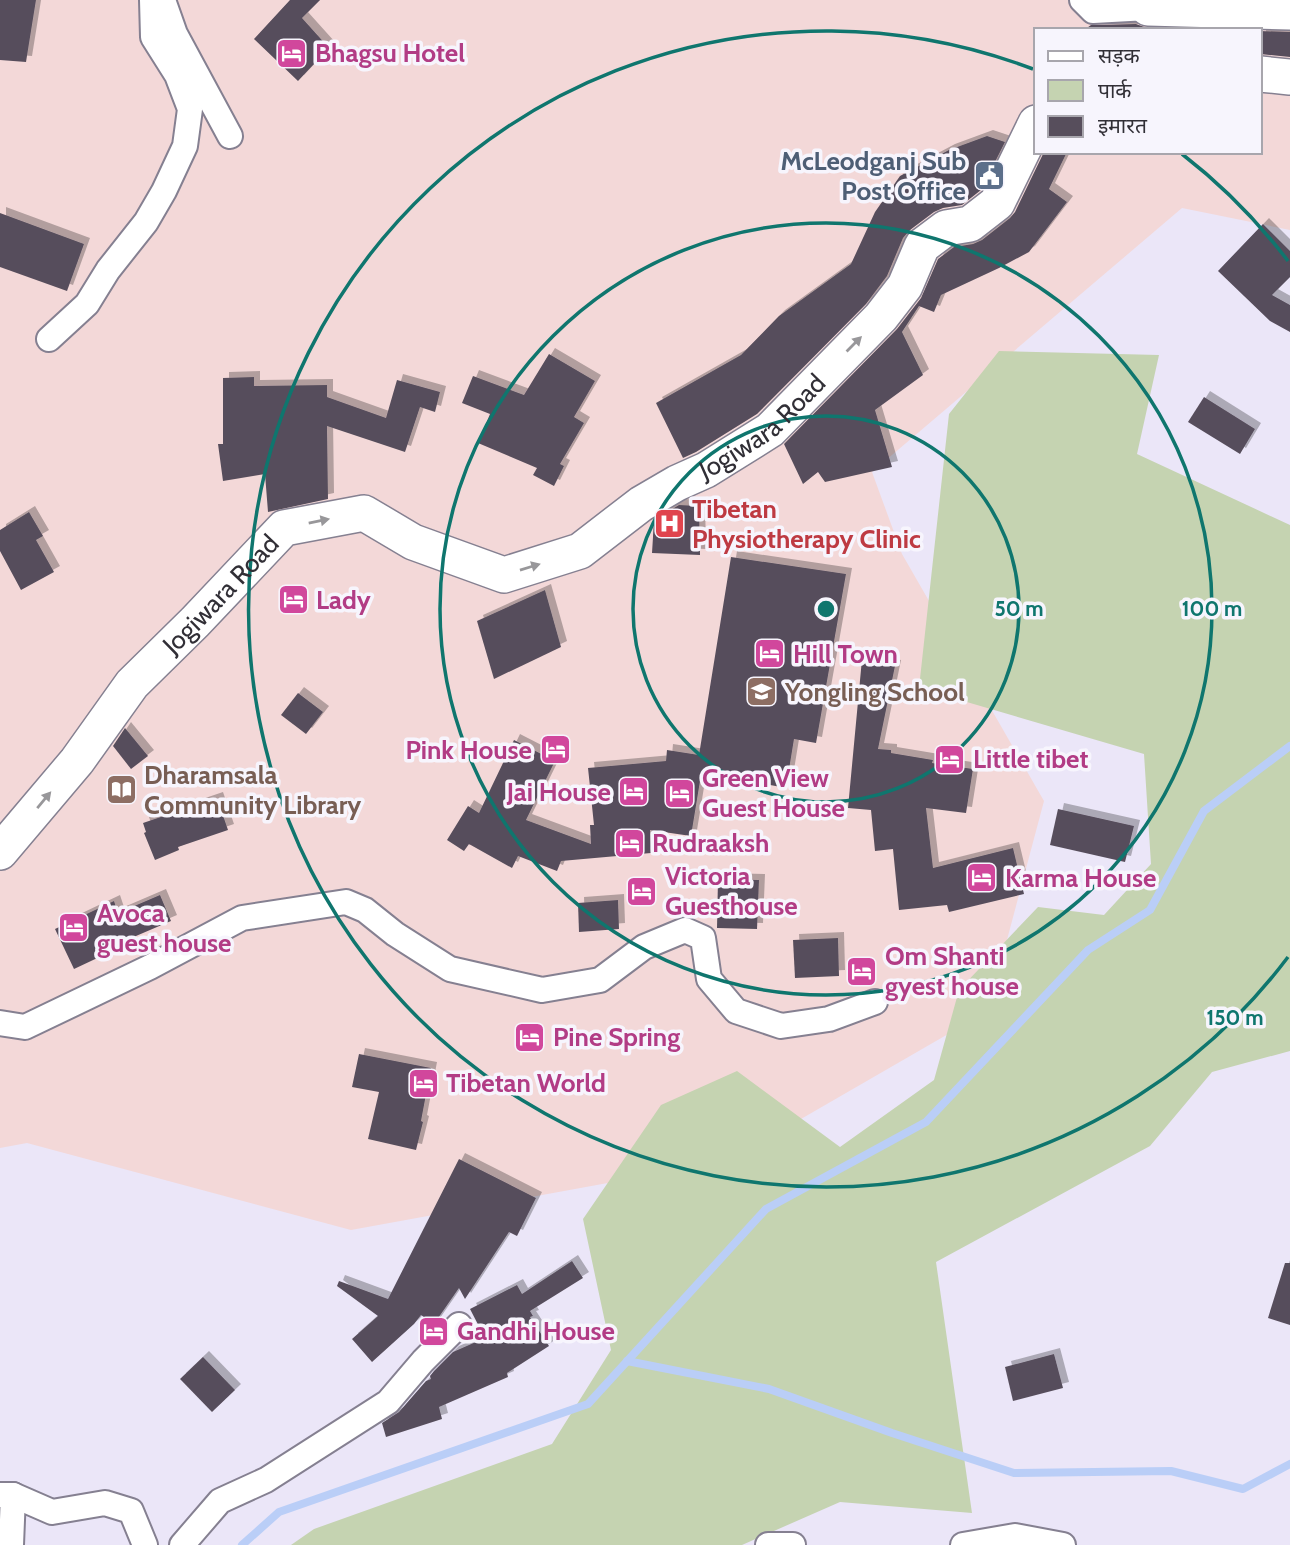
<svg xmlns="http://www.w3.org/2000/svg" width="1290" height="1545" font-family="Cabin,'Noto Sans Devanagari',sans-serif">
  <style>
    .commercial { fill: #f3d8d8; fill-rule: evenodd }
    .green { fill: #c5d3b1 }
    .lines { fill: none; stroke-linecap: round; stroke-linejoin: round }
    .stream { stroke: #bacef7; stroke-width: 8 }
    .building { fill: #574e5c; filter: url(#shadow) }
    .street-casing { stroke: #858091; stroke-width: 28 }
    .secondary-casing { stroke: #858091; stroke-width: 38 }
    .street { stroke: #fff; stroke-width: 24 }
    .secondary { stroke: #fff; stroke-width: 35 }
    .oneway { fill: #98979a }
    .ring { fill: none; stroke: #0f766e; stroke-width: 3.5 }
    .labels { text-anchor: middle; stroke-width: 7; stroke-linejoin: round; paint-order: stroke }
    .hotel-label { font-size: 26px; font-weight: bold; fill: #b23c85; stroke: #f7f5fd; text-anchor: start }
    .service-label { font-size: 26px; font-weight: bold; fill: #4e5e75; stroke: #f7f5fd; text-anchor: end }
    .street-label { font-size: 26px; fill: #312f36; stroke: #f7f5fd }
    .health-label { font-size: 26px; font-weight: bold; fill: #be3a42; stroke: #f7f5fd; text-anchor: start }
    .education-label { font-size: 26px; font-weight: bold; fill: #785e54; stroke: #f7f5fd; text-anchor: start }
    .centre { fill: #0f766e; stroke: #f7f5fd; stroke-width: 3.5 }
    .ring-label { font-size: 21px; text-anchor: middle; font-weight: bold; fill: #0f766e; stroke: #f7f5fd; stroke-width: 7; stroke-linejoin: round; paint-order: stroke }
  </style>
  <defs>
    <filter id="shadow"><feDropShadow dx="6" dy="-6" stdDeviation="0" flood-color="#0004"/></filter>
  </defs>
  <rect width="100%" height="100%" fill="#ebe6f8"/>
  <path class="commercial" d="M0 0H1290V230L1182 208 872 472 902 554 1044 801 988 1011 728 1161 351 1230 27 1143 0 1148ZM1036 30H1260V152H1036Z"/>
  <polygon class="green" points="999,351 1159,355 1137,454 1290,525 1290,1051 1212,1072 1150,1146 936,1262 972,1513 840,1502 742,1545 291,1545 314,1529 552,1444 611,1350 583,1219 661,1105 737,1071 840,1147 934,1080 959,990 1038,907 1104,915 1151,864 1144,754 919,688 949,414"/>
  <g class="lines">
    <g class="stream">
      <polyline points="627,1361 769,1389 892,1433 1014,1473 1171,1471 1243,1489 1290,1464"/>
      <polyline points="242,1545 279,1512 588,1404 766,1209 926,1122 1088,950 1150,910 1204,811 1290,746"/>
    </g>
  </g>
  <g class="building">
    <polygon points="0,0 36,0 26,62 0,60"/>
    <polygon points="290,0 320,0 302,18 329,48 298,81 254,39"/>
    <polygon points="1136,24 1147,28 1205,30 1084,30 1091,25"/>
    <polygon points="1260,31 1290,32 1290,57 1260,54"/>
    <polygon points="987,136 1005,142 981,190 962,205 943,208 934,212 910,230 903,238 887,276 866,304 757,414 696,452 683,458 656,403 741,355 779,316 851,264 875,212 900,176 949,150"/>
    <polygon points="1044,152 1067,152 1049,189 1067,202 1029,252 999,268 941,295 934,312 919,306 902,332 923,375 875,410 892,467 825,482 818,472 803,484 784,444 897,329 921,298 938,259 954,247 973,244 982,240 1010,218 1015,212"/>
    <polygon points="0,213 84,244 67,291 0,267"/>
    <polygon points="1263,224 1290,251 1290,277 1272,295 1290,305 1290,332 1270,321 1218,271"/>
    <polygon points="549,354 595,381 574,417 584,423 560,464 564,466 554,486 533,475 537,468 478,443 490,414 462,403 473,376 524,395"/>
    <polygon points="254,377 254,386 327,385 327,397 386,418 397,380 440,392 435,412 420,407 405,452 327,426 328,499 268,512 265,474 223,481 218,444 223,444 223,378"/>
    <polygon points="1204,397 1255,429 1240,454 1188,422"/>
    <polygon points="679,505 699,506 700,555 652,553 654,520"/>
    <polygon points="29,512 43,536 36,540 54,572 21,590 0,551 0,530"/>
    <polygon points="731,557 846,574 816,743 794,739 786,788 765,784 766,780 701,775 691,836 650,830 651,853 561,861 557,871 518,856 512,868 469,844 464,851 447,840 468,806 479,813 514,740 555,761 526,820 591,844 590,825 594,825 588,768 666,761 667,750 699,755"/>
    <polygon points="545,590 561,647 494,679 477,621"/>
    <polygon points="862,659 895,666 878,749 891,750 891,753 933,760 932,763 973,769 966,813 926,808 933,868 1013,848 1024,894 949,912 947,905 899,910 893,849 875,851 871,810 848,808"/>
    <polygon points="298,693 323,712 306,734 281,715"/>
    <polygon points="125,728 148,756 131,769 113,746"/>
    <polygon points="217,798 228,830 178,847 179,850 155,860 144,833 146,832 143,823"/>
    <polygon points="1058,809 1134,826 1125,862 1050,845"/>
    <polygon points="718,879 759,880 757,929 717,928"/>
    <polygon points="160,895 171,921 129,939 130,942 107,951 108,953 74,969 55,929 114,901 118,913"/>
    <polygon points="618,900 619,929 579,932 578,903"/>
    <polygon points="838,938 839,976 795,978 793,940"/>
    <polygon points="359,1054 431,1068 421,1121 423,1122 416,1150 368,1139 379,1092 352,1087"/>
    <polygon points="459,1159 536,1198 517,1236 509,1232 465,1299 459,1288 434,1324 421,1315 414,1324 372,1362 352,1339 378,1316 337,1286 339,1281 388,1299"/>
    <polygon points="572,1261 583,1278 530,1311 533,1316 530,1317 549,1346 507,1373 508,1377 439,1407 442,1419 386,1437 382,1423 399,1412 426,1381 431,1379 430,1376 434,1371 453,1352 485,1338 470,1309 517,1285 522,1294"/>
    <polygon points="1285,1263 1290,1263 1290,1325 1268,1318"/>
    <polygon points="1054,1354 1063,1388 1013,1401 1005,1367"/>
    <polygon points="203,1357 235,1390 212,1412 180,1379"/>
  </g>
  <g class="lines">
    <defs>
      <g id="street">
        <polyline points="163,0 175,34 230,136"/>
        <polyline points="1082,0 1093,11 1148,8"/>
        <polyline points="49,339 87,304 108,270 146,222 164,191 185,146 190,109 177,75 153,37 152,0"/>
        <polyline points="0,1023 25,1027 150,967 242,918 346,902 365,910 395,934 450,969 542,990 600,980 644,947 685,930 703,938 709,979 736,1011 781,1026 829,1019 875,1002"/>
        <polyline points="0,1495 13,1495 52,1512 105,1503 131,1511 145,1545"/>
        <polyline points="11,1545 13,1495"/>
        <polyline points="182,1545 220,1501 266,1480 388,1402 423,1361 459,1325"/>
        <polyline points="768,1545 793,1545"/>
        <polyline points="963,1545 1015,1536 1063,1545"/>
      </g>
      <g id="secondary">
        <polyline points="1148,8 1290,12"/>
        <polyline points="1260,74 1290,77"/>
        <path id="s1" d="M0 852 77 761 132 684 195 622 284 528 364 513 413 542 504 575 580 551 641 504 677 483 706 470 770 430 881 317 905 286 922 246 946 228 970 224 997 203 1036 123"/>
      </g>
    </defs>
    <use href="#street" class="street-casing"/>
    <use href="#secondary" class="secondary-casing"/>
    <use href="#street" class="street"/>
    <use href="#secondary" class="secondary"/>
  </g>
  <defs><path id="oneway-solid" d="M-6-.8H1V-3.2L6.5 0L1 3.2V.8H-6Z" transform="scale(1.75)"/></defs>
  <g class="oneway">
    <use href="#oneway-solid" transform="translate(854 344) rotate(-45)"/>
    <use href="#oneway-solid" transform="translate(319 521) rotate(-11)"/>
    <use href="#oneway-solid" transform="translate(530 567) rotate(-17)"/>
    <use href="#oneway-solid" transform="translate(44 800) rotate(-50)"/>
  </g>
  <g class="ring">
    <circle cx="826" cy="609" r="193"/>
    <circle cx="826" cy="609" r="386"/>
    <path d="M1288 957A578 578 0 1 1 1033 69M1182 154A578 578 0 0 1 1288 261"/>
  </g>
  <defs>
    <symbol id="hotel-square" viewBox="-11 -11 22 22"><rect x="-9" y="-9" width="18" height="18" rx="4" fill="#d1479c" stroke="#f7f5fd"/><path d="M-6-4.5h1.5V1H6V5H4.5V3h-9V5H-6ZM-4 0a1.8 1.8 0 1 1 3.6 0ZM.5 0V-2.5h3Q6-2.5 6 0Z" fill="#fff"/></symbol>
    <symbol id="civic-square" viewBox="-11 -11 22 22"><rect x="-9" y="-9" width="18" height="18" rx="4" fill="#5c6f8a" stroke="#f7f5fd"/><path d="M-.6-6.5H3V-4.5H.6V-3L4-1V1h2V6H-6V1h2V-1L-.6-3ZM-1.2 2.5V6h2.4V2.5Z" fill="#fff"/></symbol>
    <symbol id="hospital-square" viewBox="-11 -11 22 22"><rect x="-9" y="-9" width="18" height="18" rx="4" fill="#e0444e" stroke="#f7f5fd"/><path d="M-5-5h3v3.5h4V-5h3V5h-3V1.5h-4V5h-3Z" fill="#fff"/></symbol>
    <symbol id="school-square" viewBox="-11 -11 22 22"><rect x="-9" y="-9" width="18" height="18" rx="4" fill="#8d6e63" stroke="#f7f5fd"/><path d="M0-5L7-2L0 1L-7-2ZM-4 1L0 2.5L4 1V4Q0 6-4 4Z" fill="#fff"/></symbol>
    <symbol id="library-square" viewBox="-11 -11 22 22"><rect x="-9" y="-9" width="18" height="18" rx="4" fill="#8d6e63" stroke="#f7f5fd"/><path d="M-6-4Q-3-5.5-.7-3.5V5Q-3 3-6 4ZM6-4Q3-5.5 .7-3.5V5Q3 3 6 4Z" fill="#fff"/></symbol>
  </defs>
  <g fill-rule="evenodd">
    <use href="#hotel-square" x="274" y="36" width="35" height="35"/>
    <use href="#civic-square" x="972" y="158" width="35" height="35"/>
    <use href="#hospital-square" x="652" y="506" width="35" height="35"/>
    <use href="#hotel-square" x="276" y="582" width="35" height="35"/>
    <use href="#hotel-square" x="752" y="636" width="35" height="35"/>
    <use href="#school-square" x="744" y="674" width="35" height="35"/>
    <use href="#hotel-square" x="538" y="732" width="35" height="35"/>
    <use href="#hotel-square" x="932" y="742" width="35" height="35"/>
    <use href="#library-square" x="104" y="772" width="35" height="35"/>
    <use href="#hotel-square" x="616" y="774" width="35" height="35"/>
    <use href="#hotel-square" x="662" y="776" width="35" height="35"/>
    <use href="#hotel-square" x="612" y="826" width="35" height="35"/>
    <use href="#hotel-square" x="964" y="860" width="35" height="35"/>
    <use href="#hotel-square" x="624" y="874" width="35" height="35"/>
    <use href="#hotel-square" x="56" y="910" width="35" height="35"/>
    <use href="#hotel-square" x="844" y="954" width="35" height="35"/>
    <use href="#hotel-square" x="512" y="1020" width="35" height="35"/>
    <use href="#hotel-square" x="406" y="1066" width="35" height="35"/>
    <use href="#hotel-square" x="416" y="1314" width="35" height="35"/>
  </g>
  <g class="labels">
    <g class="hotel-label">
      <text x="315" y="62">Bhagsu Hotel</text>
      <text x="316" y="609">Lady</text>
      <text x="793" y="663">Hill Town</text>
      <text x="532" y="759" text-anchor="end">Pink House</text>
      <text x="973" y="768">Little tibet</text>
      <text x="702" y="787">Green View<tspan x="702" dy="30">Guest House</tspan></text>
      <text x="611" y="801" text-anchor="end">Jai House</text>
      <text x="652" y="852">Rudraaksh</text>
      <text x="665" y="885">Victoria<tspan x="665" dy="30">Guesthouse</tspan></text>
      <text x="1005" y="887">Karma House</text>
      <text x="97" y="922">Avoca<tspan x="97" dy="30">guest house</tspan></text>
      <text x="885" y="965">Om Shanti<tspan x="885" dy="30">gyest house</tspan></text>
      <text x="553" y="1046">Pine Spring</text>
      <text x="446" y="1092">Tibetan World</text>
      <text x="457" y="1340">Gandhi House</text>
    </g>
    <g class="service-label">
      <text x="966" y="170">McLeodganj Sub<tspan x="966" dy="30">Post Office</tspan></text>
    </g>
    <g class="street-label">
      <text dy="9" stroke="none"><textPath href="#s1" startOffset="968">Jogiwara Road</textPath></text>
      <text dy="9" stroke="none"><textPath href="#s1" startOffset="340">Jogiwara Road</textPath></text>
    </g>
    <g class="health-label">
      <text x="692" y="518">Tibetan<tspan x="692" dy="30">Physiotherapy Clinic</tspan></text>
    </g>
    <g class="education-label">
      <text x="785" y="701">Yongling School</text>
      <text x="144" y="784">Dharamsala<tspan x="144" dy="30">Community Library</tspan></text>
    </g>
  </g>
  <circle cx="826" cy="609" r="10" class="centre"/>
  <g class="ring-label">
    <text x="1019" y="616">50 m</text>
    <text x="1212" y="616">100 m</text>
    <text x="1235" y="1025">150 m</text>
  </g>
  <rect x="1034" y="28" width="228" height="126" fill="#f7f5fd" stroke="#a8a6ad" stroke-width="2"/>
  <rect x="1048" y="51" width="35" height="10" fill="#ffffff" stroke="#a8a6ad" stroke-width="2"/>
  <text x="1098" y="63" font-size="21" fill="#312f36">सड़क</text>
  <rect x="1048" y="80" width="35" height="21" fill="#c5d3b1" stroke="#a8a6ad" stroke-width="2"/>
  <text x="1098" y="98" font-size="21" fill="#312f36">पार्क</text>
  <rect x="1048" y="116" width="35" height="21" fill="#574e5c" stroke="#a8a6ad" stroke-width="2"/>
  <text x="1098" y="133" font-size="21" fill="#312f36">इमारत</text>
</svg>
